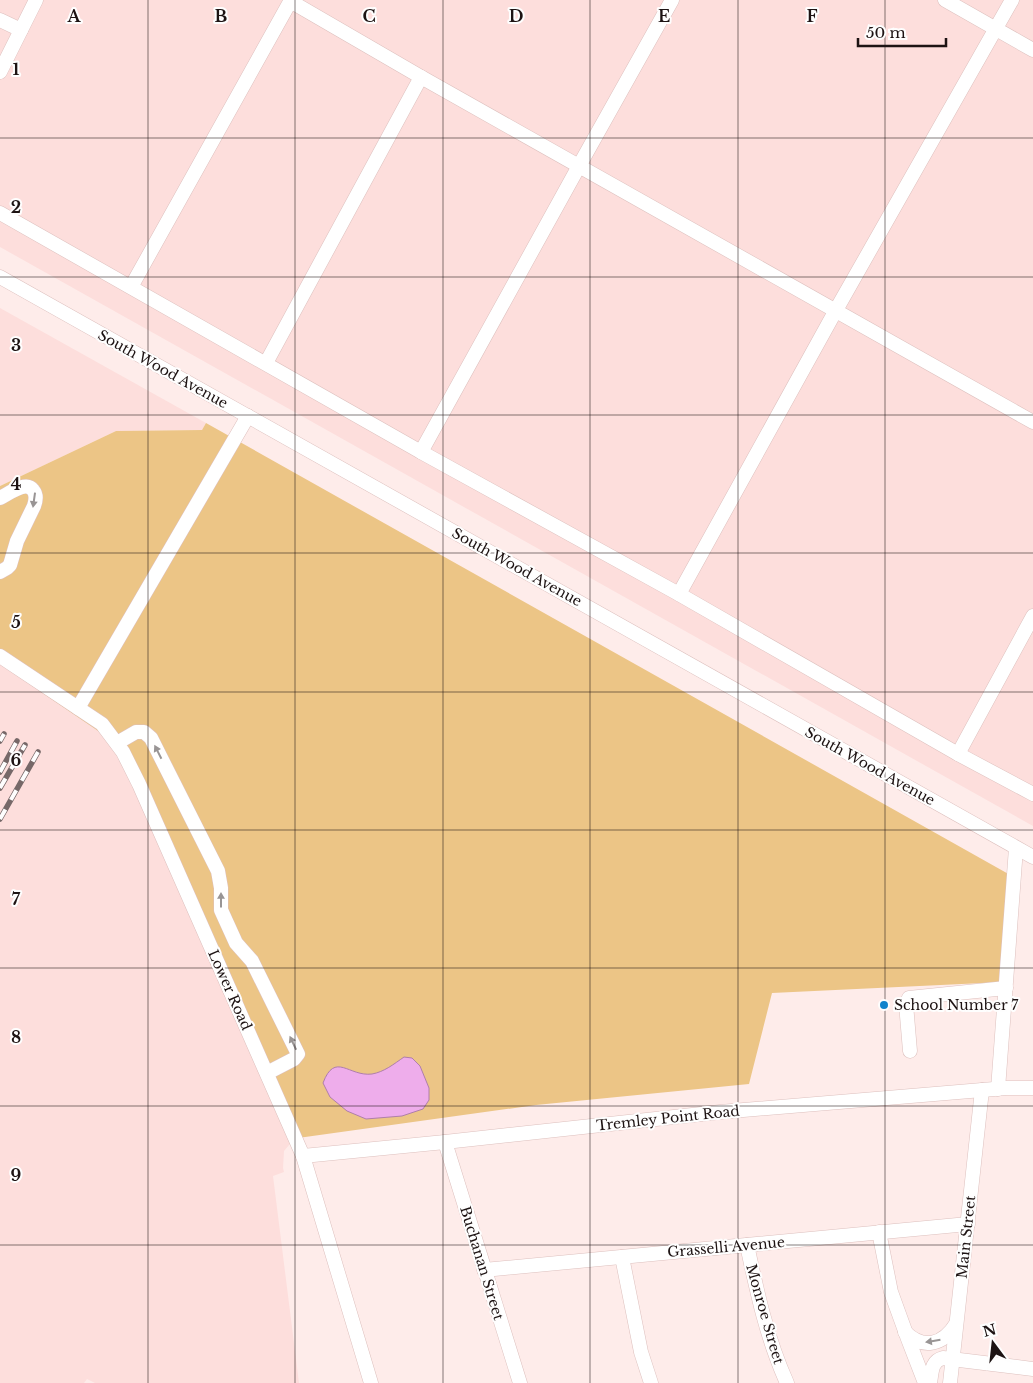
<svg xmlns="http://www.w3.org/2000/svg" width="1033" height="1383" font-family="'Libre Baskerville',serif">
  <style>
    .built { fill: #fddedc }
    .green { fill: #ecc586 }
    .water { fill: #eeadeb; stroke: #af7faa }
    .lines { fill: none; stroke-linecap: round; stroke-linejoin: round }
    .minor-casing { stroke: #ddc0be; stroke-width: 15 }
    .minor { stroke: #fff; stroke-width: 14 }
    .rail-casing { stroke: #766868; stroke-width: 5.5 }
    .rail { stroke: #fefefe; stroke-width: 4; stroke-dasharray: 11; stroke-linecap: butt }
    .oneway { fill: #999595 }
    .grid { fill: none; stroke: #1d1313; stroke-width: 1; stroke-opacity: 0.55 }
    .poi-dot { fill: #1183cc; stroke: #fefefe; stroke-width: 2 }
    .labels { text-anchor: middle; stroke-width: 4; stroke-linejoin: round; paint-order: stroke }
    .street-label { font-size: 14px; fill: #1d1313; stroke: #fefefe }
    .poi-label { font-size: 14px; fill: #1d1313; stroke: #fefefe; text-anchor: start }
    .grid-label { font-size: 16px; text-anchor: middle; font-weight: bold; fill: #1d1313; stroke: #fefefe; stroke-width: 4; stroke-linejoin: round; paint-order: stroke }
  </style>
  <rect width="100%" height="100%" fill="#feecea"/>
  <g class="built">
    <polygon points="0,0 1033,0 1033,826 0,247"/>
    <polygon points="0,308 206,423 202,430 116,431 0,486"/>
    <polygon points="0,664 120,746 295,1138 284,1151 283,1168 284,1172 273,1176 299,1383 95,1383 87,1379 84,1383 0,1383"/>
  </g>
  <polygon class="green" points="206,423 1012,876 1004,982 772,993 749,1084 536,1105 298,1138 120,746 0,664 0,486 116,431 202,430"/>
  <path class="water" d="M404 1057 412 1058 420 1066 429 1088V1100L423 1109 402 1116 366 1119 347 1111 330 1097 323 1083C335 1051 349 1077 372 1074 384 1072 394 1064 404 1057Z"/>
  <g class="lines">
    <defs>
      <g id="minor">
        <polyline points="672,0 579,166 421,452 677,593 958,754 1033,616"/>
        <polyline points="945,0 1033,50"/>
        <polyline points="290,1 421,77 1033,422"/>
        <polyline points="0,20 21,30"/>
        <polyline points="0,72 36,0"/>
        <polyline points="0,213 421,452"/>
        <polyline points="0,277 1033,857"/>
        <polyline points="131,287 291,0"/>
        <polyline points="266,363 421,77"/>
        <path d="M0 498C8 494 26 480 33 490 37 495 36 500 34 506L17 541 10 565 7 568 0 572"/>
        <polyline points="679,594 836,310 1012,0"/>
        <polyline points="0,656 102,724 123,752 139,784 303,1156 371,1383"/>
        <polyline points="78,708 248,416"/>
        <polyline points="117,743 136,732 144,732 151,738 218,871 221,888 221,910 236,943 252,961 298,1054 294,1059 267,1073"/>
        <polyline points="958,754 1033,794"/>
        <polyline points="910,1051 906,1004 909,998 1006,988"/>
        <polyline points="998,1089 1016,848"/>
        <polyline points="445,1142 520,1383"/>
        <polyline points="303,1156 445,1142 720,1112 1006,1088 1033,1088"/>
        <polyline points="879,1232 891,1292 908,1339 925,1383"/>
        <path d="M747 1245C757 1292 767 1339 787 1383"/>
        <polyline points="622,1257 641,1352 651,1383"/>
        <polyline points="484,1270 968,1224"/>
        <path d="M905 1332C923 1350 943 1345 956 1324"/>
        <path d="M930 1383C932 1372 931 1361 943 1358L1033 1369"/>
        <polyline points="950,1383 982,1090"/>
      </g>
    </defs>
    <use href="#minor" class="minor-casing"/>
    <use href="#minor" class="minor"/>
    <defs>
      <g id="rail">
        <polyline points="0,741 4,734"/>
        <polyline points="0,772 17,741"/>
        <polyline points="0,788 25,745"/>
        <polyline points="0,819 38,752"/>
      </g>
    </defs>
    <use href="#rail" class="rail-casing"/>
    <use href="#rail" class="rail"/>
  </g>
  <defs><path id="oneway-solid" d="M-6-.8H1V-3.2L6.5 0L1 3.2V.8H-6Z" transform="scale(1.25)"/></defs>
  <g class="oneway">
    <use href="#oneway-solid" transform="translate(34 500) rotate(98)"/>
    <use href="#oneway-solid" transform="translate(158 752) rotate(-117)"/>
    <use href="#oneway-solid" transform="translate(221 900) rotate(-90)"/>
    <use href="#oneway-solid" transform="translate(293 1043) rotate(-115)"/>
    <use href="#oneway-solid" transform="translate(933 1341) rotate(171)"/>
  </g>
  <path class="grid" d="M148 0V1383M295 0V1383M443 0V1383M590 0V1383M738 0V1383M885 0V1383M0 138H1033M0 277H1033M0 415H1033M0 553H1033M0 692H1033M0 830H1033M0 968H1033M0 1106H1033M0 1245H1033"/>
  <circle class="poi-dot" cx="884" cy="1005" r="5"/>
  <g class="labels">
    <g class="street-label">
      <text transform="translate(163 369) rotate(29)" y="5">South Wood Avenue</text>
      <text transform="translate(517 567) rotate(29)" y="5">South Wood Avenue</text>
      <text transform="translate(870 766) rotate(29)" y="5">South Wood Avenue</text>
      <text transform="translate(230 990) rotate(66)" y="5">Lower Road</text>
      <text transform="translate(668 1118) rotate(-6)" y="5">Tremley Point Road</text>
      <text transform="translate(966 1237) rotate(-84)" y="5">Main Street</text>
      <text transform="translate(726 1247) rotate(-5)" y="5">Grasselli Avenue</text>
      <text transform="translate(482 1263) rotate(73)" y="5">Buchanan Street</text>
      <text transform="translate(765 1314) rotate(74)" y="5">Monroe Street</text>
    </g>
    <g class="poi-label">
      <text x="894" y="1010">School Number 7</text>
    </g>
  </g>
  <g class="grid-label">
    <text x="74" y="22">A</text>
    <text x="221" y="22">B</text>
    <text x="369" y="22">C</text>
    <text x="516" y="22">D</text>
    <text x="664" y="22">E</text>
    <text x="812" y="22">F</text>
    <text x="16" y="75">1</text>
    <text x="16" y="213">2</text>
    <text x="16" y="351">3</text>
    <text x="16" y="490">4</text>
    <text x="16" y="628">5</text>
    <text x="16" y="766">6</text>
    <text x="16" y="905">7</text>
    <text x="16" y="1043">8</text>
    <text x="16" y="1181">9</text>
  </g>
  <g transform="translate(993 1343) rotate(345)" stroke="#fefefe" stroke-width="4" paint-order="stroke">
  <path d="M0-4L9 19L0 12L-9 19Z" fill="#1d1313"/>
  <text y="-8" font-size="14" font-weight="bold" text-anchor="middle" fill="#1d1313">N</text>
  </g>
  <path d="M858 38v8h88v-8" fill="none" stroke="#1d1313" stroke-width="2.5"/>
  <text x="866" y="38" font-size="15" fill="#1d1313" stroke="#fefefe" stroke-width="4" paint-order="stroke">50 m</text>
</svg>
